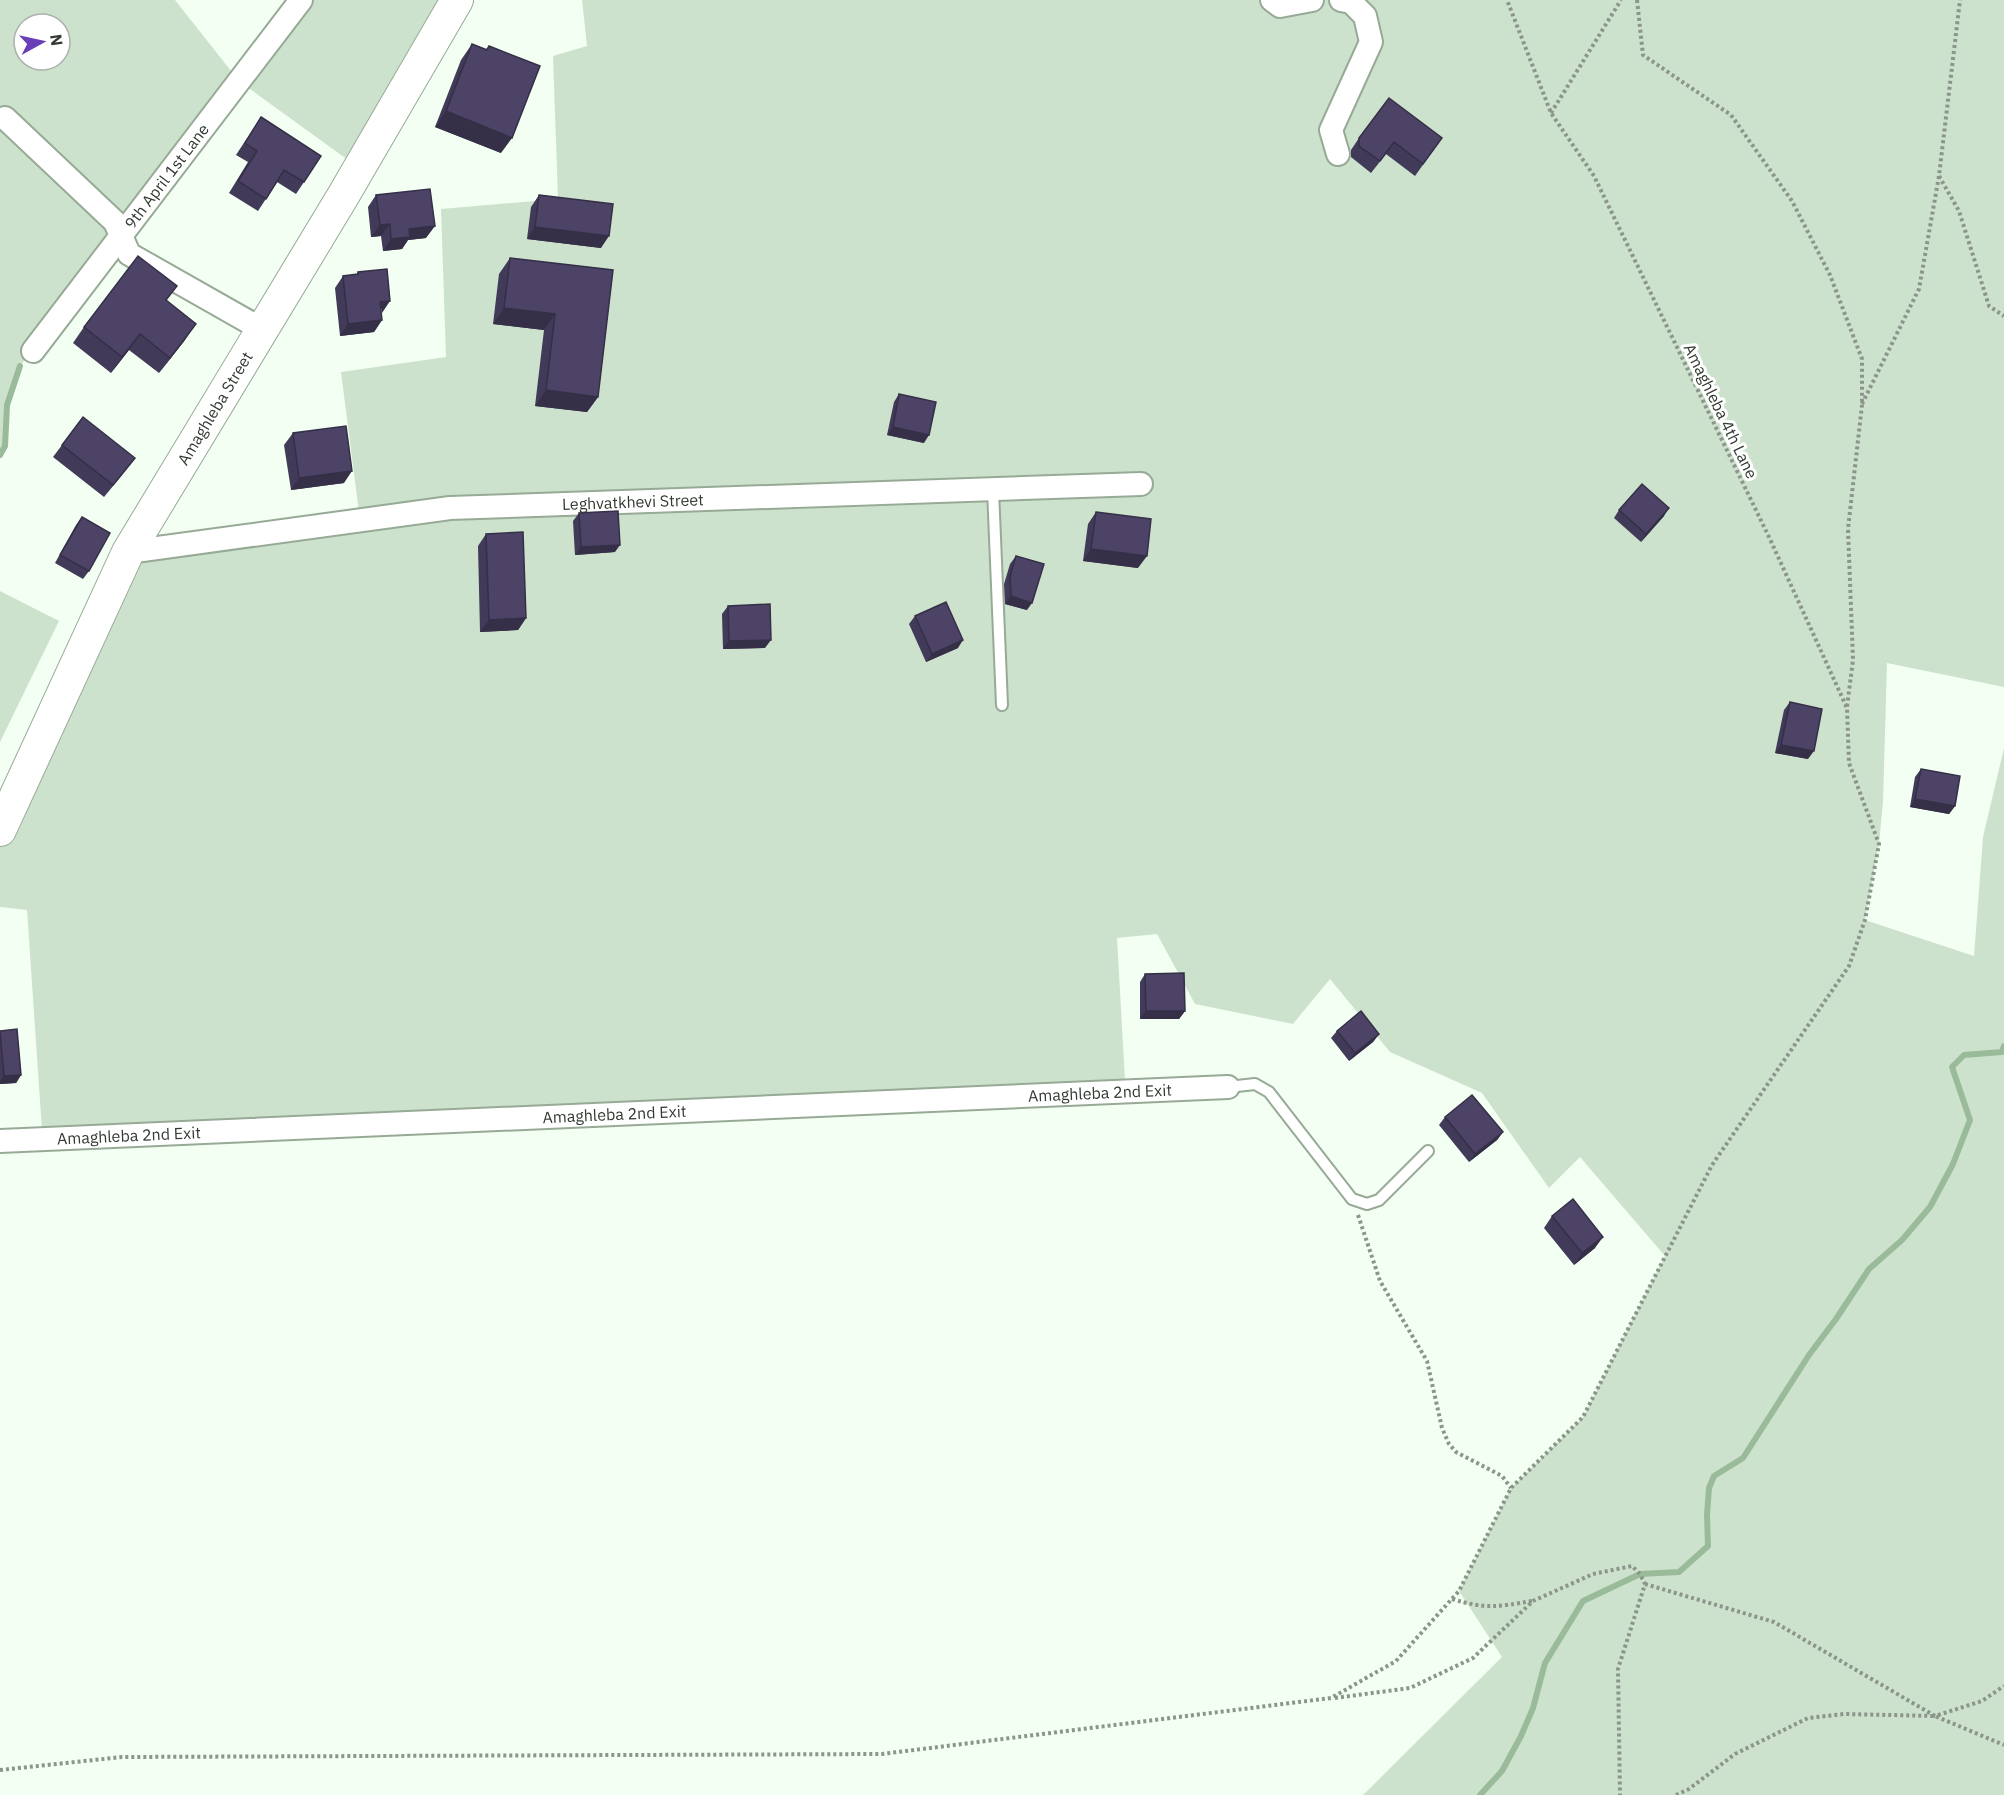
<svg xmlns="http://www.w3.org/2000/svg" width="2004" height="1795" font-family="'IBM Plex Sans',sans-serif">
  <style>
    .green { fill: #cde2cd; fill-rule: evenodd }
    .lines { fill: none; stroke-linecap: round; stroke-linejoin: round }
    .stream { stroke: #9abb9a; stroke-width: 6 }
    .lane-casing { stroke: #97aa96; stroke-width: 14 }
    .street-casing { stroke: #97aa96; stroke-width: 26 }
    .secondary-casing { stroke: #97aa96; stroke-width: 34 }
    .path { stroke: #8b958b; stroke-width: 4; stroke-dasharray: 3 3; stroke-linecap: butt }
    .lane { stroke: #fff; stroke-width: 10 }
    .street { stroke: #fff; stroke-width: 22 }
    .secondary { stroke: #fff; stroke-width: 32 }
    .wall { fill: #413a58 }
    .shaded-wall { fill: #352f47 }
    .building { fill: #4c4366; stroke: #352f47; stroke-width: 1.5 }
    .labels { text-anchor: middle; stroke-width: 6; stroke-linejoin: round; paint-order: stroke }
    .street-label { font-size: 16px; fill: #323a32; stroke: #fff }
  </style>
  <rect width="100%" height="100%" fill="#f2fff2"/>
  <g class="green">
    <path d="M0 0H175L239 81 301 0H457L359 168 239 81 20 366 7 405 5 446 0 455ZM24 24H60V60H24Z"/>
    <polygon points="582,0 2004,0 2004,687 1887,663 1883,802 1879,844 1865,920 1974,956 1983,837 2004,748 2004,1795 1363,1795 1502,1657 1459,1591 1511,1488 1583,1417 1665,1256 1580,1157 1549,1188 1482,1093 1390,1052 1330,979 1293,1024 1195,1004 1157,934 1117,938 1125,1080 42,1130 27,910 0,907 0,830 128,552 360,520 341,372 446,357 441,209 558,199 553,56 587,46"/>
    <polygon points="0,591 59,621 0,742"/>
  </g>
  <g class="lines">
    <g class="stream">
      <polyline points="0,455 5,446 7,405 20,366"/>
      <polyline points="1480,1795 1502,1771 1521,1736 1533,1708 1545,1663 1583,1601 1640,1574 1679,1572 1708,1546 1707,1515 1709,1488 1714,1476 1743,1458 1809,1355 1836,1319 1869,1269 1902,1240 1930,1207 1953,1164 1970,1120 1952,1067 1964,1055 2002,1052 2004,1046"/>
    </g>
    <defs>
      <g id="lane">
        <polyline points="993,490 1002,705"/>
        <polyline points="1228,1087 1255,1084 1269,1092 1352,1199 1367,1204 1379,1200 1428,1151"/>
      </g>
      <g id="street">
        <polyline points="1272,0 1280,6 1312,0"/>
        <polyline points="5,118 115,222 129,254 263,330"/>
        <polyline points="1338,154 1331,130 1371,42 1365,16 1351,2 1341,0"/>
        <path id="s1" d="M33 351 301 0"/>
        <path id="s2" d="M128 552 450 508 1141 484"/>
        <path id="s3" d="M0 1141 1228 1087"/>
      </g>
      <g id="secondary">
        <path id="s4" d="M0 830 128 552 343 196 457 0"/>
      </g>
    </defs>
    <use href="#lane" class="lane-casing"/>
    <use href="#street" class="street-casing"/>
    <use href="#secondary" class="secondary-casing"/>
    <g class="path">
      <polyline points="1637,0 1643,55 1731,115 1792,201 1830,275 1862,359 1862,405 1848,529 1853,660 1847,707"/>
      <polyline points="1551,113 1621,0"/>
      <polyline points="1939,176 1959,211 1989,306 2004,316"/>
      <polyline points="1862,404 1919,289 1939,176 1960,0"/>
      <polyline points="1358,1215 1380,1281 1427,1361 1442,1428 1449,1444 1456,1452 1502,1476 1511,1488"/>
      <polyline points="1645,1584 1774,1622 1935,1716 1982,1701 2004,1686"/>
      <path d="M1452 1599C1485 1609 1498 1607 1532 1601"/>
      <polyline points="1335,1698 1410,1688 1473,1658 1533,1601 1593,1574 1632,1566 1640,1574 1645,1584 1618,1669 1620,1795"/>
      <polyline points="0,1770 122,1757 882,1754 1331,1698 1396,1661 1459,1591 1511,1488 1583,1417 1712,1165 1849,966 1865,920 1879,844 1849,763 1847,708 1769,537 1594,176 1551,113 1507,0"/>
      <polyline points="1676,1795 1689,1789 1735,1754 1808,1718 1844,1714 1935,1716 2004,1745"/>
    </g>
    <use href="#lane" class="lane"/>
    <use href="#street" class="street"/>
    <use href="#secondary" class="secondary"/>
  </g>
  <g class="wall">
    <polygon points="472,44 486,49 489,46 501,153 435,127 461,60"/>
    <polygon points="261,117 304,182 296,194 277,182 258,211 229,193 248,162 236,155"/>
    <polygon points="1359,138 1442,138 1415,176 1386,154 1371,173 1351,157 1351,150"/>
    <polygon points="376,195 426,238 408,240 402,249 383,251 381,236 371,237 368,207"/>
    <polygon points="539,195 601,248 527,239 531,207"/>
    <polygon points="510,258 613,270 598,397 587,412 535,406 544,330 493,324 499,274"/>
    <polygon points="358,272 381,313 382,320 374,332 340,336 335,288 343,276 356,275"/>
    <polygon points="167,301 185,340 159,373 129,350 111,373 73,343 84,327"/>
    <polygon points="899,394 924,443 887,435 894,402"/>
    <polygon points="293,433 344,483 291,490 284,445"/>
    <polygon points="62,445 135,458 104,497 53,457"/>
    <polygon points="1619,510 1664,516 1641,542 1614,518"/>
    <polygon points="1096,512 1138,568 1083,561 1088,524"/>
    <polygon points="579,513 615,552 575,555 573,521"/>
    <polygon points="82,517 89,571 83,579 55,563 76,525"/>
    <polygon points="486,534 526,618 518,630 480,632 478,546"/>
    <polygon points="1016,556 1027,610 1005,604 1004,584 1010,564"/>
    <polygon points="728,606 765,648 723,649 722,614"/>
    <polygon points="915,616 958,648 926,662 909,624"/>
    <polygon points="1790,702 1808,759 1775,753 1784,710"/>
    <polygon points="1921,769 1955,806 1949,814 1910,807 1915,777"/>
    <polygon points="1145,974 1185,1011 1179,1019 1140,1019 1140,982"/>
    <polygon points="0,1031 21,1075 16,1083 0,1084"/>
    <polygon points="1337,1031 1379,1034 1373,1042 1349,1061 1331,1038"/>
    <polygon points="1445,1117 1503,1132 1497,1140 1469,1162 1439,1125"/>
    <polygon points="1552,1216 1595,1248 1574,1265 1544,1228"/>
  </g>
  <g class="shaded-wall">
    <polygon points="446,111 512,138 501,153 435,127"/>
    <polygon points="390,224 381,236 371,237 380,225"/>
    <polygon points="435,226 426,238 408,240 402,249 383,251 391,239 409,229"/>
    <polygon points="535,227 609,236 601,248 527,239"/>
    <polygon points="390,301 382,313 380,302"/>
    <polygon points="504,308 555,314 544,330 493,324"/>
    <polygon points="382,320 374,332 340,336 348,324"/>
    <polygon points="196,324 185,340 159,373 170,358"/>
    <polygon points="140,334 129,350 111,373 122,357"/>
    <polygon points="546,390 598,397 587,412 535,406"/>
    <polygon points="893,427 929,435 924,443 887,435"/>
    <polygon points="135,458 126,470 104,497 113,485"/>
    <polygon points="352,471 344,483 291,490 299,478"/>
    <polygon points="1669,508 1664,516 1641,542 1646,534"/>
    <polygon points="620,545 615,552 575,555 581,547"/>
    <polygon points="1091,549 1147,556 1138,568 1083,561"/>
    <polygon points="1011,596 1032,603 1027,610 1005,604"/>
    <polygon points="526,618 518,630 480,632 489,620"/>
    <polygon points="771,640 765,648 723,649 729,641"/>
    <polygon points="963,640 958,648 926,662 932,654"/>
    <polygon points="1781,745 1814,751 1808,759 1775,753"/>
    <polygon points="1915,799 1955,806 1949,814 1910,807"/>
    <polygon points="1146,1011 1185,1011 1179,1019 1140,1019"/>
    <polygon points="1379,1034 1373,1042 1349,1061 1355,1053"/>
    <polygon points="21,1075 16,1083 0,1084 0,1081 4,1076"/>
    <polygon points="1503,1132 1497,1140 1469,1162 1475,1154"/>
    <polygon points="1603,1237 1595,1248 1574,1265 1582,1253"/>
  </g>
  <g class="building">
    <polygon points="472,44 487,50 489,46 540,66 512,138 446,111"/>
    <polygon points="1389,98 1442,138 1423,164 1394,142 1380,161 1359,146 1359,138"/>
    <polygon points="261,117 321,156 304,182 284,170 266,199 238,181 257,151 245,143"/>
    <polygon points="430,189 435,226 409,229 410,237 391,239 390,224 380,225 376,195"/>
    <polygon points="539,195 613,204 609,236 535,227"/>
    <polygon points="138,256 177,286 166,300 196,324 170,358 140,334 122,357 84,327"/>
    <polygon points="510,258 613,270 598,397 546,390 555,314 504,308"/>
    <polygon points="387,269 390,301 380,302 382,320 348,324 343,276 358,274 358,272"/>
    <polygon points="899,394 936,402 929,435 893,427"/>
    <polygon points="83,417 135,458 113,485 62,445"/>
    <polygon points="346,426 352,471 299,478 293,433"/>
    <polygon points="1642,484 1669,508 1646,534 1619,510"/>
    <polygon points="618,511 620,545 581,547 579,513"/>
    <polygon points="1096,512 1151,519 1147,556 1091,549"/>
    <polygon points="82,517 110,533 89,571 60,555"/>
    <polygon points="523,532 526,618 489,620 486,534"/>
    <polygon points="1016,556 1044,564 1032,603 1011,596 1010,576"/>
    <polygon points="946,602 963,640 932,654 915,616"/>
    <polygon points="770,604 771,640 729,641 728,606"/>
    <polygon points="1790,702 1822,709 1814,751 1781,745"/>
    <polygon points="1921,769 1960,776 1955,806 1915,799"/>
    <polygon points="1184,973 1185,1011 1146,1011 1145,974"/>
    <polygon points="1361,1011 1379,1034 1355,1053 1337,1031"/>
    <polygon points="17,1029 21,1075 4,1076 0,1031"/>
    <polygon points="1472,1095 1503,1132 1475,1154 1445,1117"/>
    <polygon points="1573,1199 1603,1237 1582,1253 1552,1216"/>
  </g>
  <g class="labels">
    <g class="street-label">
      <text dy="6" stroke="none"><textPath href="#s1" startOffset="220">9th April 1st Lane</textPath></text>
      <text dy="6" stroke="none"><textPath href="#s4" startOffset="474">Amaghleba Street</textPath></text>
      <text transform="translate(1721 411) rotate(64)" y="6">Amaghleba 4th Lane</text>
      <text dy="6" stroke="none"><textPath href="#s2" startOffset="508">Leghvatkhevi Street</textPath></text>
      <text dy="6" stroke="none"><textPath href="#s3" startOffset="1101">Amaghleba 2nd Exit</textPath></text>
      <text dy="6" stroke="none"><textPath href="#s3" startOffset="615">Amaghleba 2nd Exit</textPath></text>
      <text dy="6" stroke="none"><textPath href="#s3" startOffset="129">Amaghleba 2nd Exit</textPath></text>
    </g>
  </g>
  <g transform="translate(42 42) rotate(82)"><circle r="28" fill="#ffffff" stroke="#adb0ad" stroke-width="1.5"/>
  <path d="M0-4.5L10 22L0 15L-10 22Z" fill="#6a3eb6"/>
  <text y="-9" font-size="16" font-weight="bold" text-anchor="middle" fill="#323a32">N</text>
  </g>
</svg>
